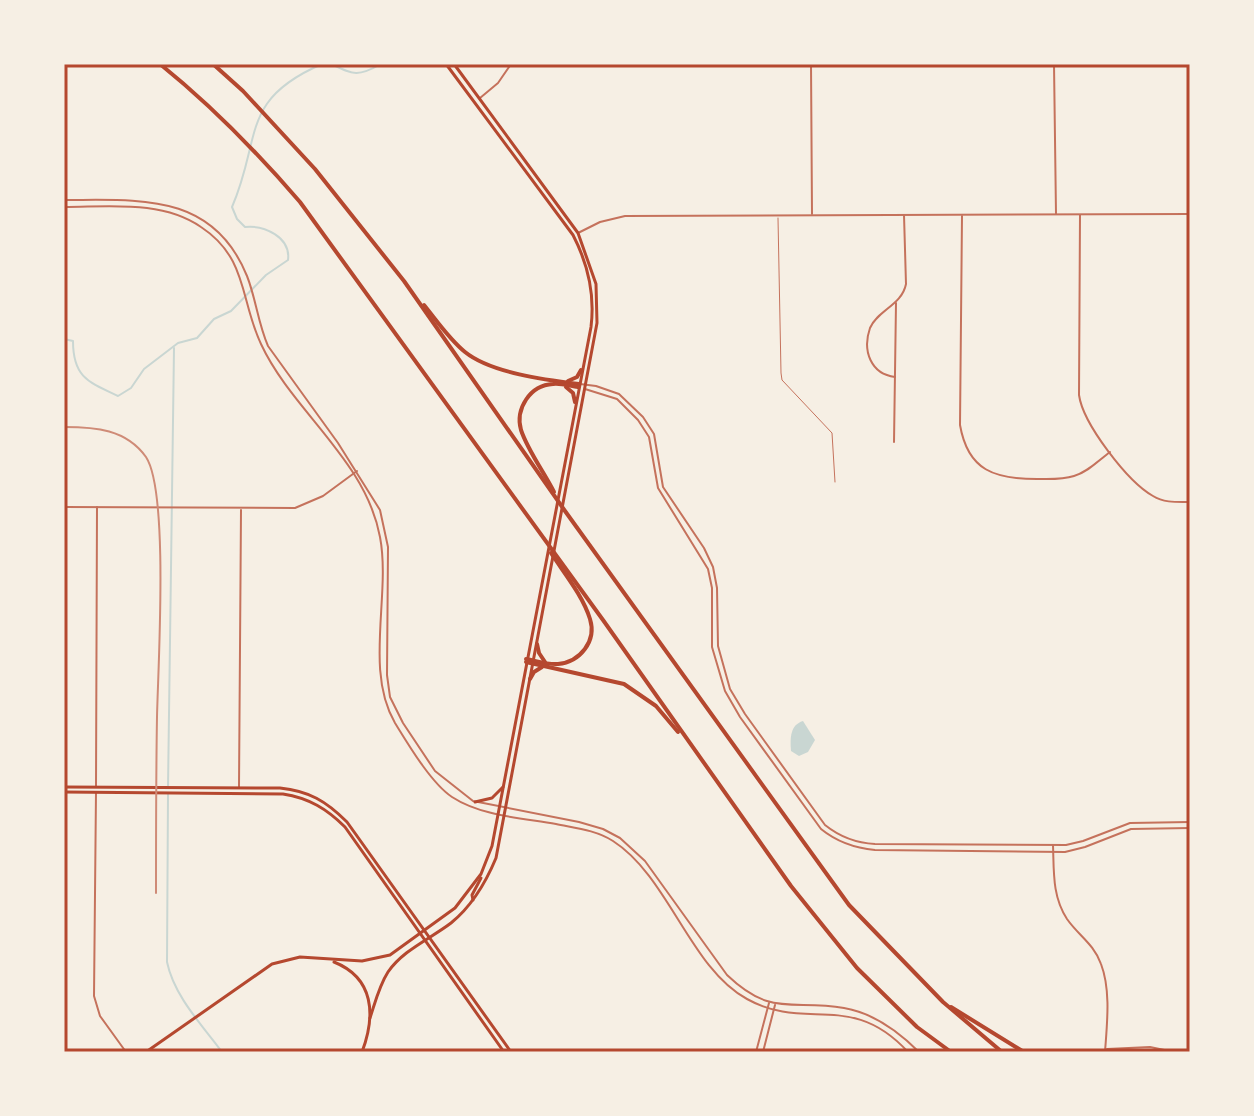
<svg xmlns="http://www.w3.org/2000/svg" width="1254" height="1116" font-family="'Archivo Narrow',sans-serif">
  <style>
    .water { fill: #c9d6d2 }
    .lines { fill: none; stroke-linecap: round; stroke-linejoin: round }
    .stream { stroke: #c9d6d2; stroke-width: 2 }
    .service { stroke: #c5725c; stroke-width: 1 }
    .minor { stroke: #c5725c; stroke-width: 2 }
    .tertiary { stroke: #c5725c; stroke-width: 2 }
    .secondary { stroke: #b5482f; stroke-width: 3 }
    .motorway { stroke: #b5482f; stroke-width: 4 }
    .rail { stroke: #cf8b77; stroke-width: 2 }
    .neatline { fill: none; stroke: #b5482f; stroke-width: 3 }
  </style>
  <rect width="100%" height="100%" fill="#f6efe4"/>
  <path class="water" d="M803 721 815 740 808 752 799 756 791 751C790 738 790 725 803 721Z"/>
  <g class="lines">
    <g class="stream">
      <path d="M331 64C354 75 358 77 381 64"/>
      <path d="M64 339 73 341C73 377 88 382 118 396L131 388 144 369 178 343 197 338 214 319 231 311 266 275 288 260C291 237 264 225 245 227L237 219 232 207C262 138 239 100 322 64"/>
      <polyline points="168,788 174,348"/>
      <path d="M168 794 167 962C174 996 202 1025 222 1052"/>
    </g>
    <polyline class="service" points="778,218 781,373 782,380 832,433 835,482"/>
    <g class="minor">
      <polyline points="811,64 812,214"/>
      <polyline points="1054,64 1056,214"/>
      <polyline points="480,98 498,83 511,64"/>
      <path d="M1080 215 1079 395C1083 424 1128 482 1153 496 1164 503 1177 502 1190 502"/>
      <path d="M962 216 960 425C968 471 995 479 1037 479 1049 479 1062 480 1074 476 1088 472 1099 460 1110 452"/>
      <polyline points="578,233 600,222 625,216 1190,214"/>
      <path d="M895 377C871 374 862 351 870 328 878 310 902 305 906 284L904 215"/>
      <polyline points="894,442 896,303"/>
      <polyline points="64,507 295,508 323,496 357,471"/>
      <polyline points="96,786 97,507"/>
      <polyline points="239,787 241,510"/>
      <polyline points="96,792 94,996 100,1016 126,1052"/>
      <path d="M1053 845C1054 871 1052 896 1067 919 1078 935 1094 944 1101 964 1111 990 1107 1024 1105 1052"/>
      <polyline points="1107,1049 1150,1047 1174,1052"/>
    </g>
    <g class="tertiary">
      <path d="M64 200C139 200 213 192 247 276 256 299 258 323 268 346L338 443 380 510 388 547 387 675 390 697 403 723 435 771 473 801 579 822 603 829 620 838 645 861 727 975C772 1018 792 999 844 1008 874 1013 898 1031 919 1052"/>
      <path d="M64 207C110 207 162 200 201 227 248 258 240 300 261 344 292 411 366 460 380 537 391 595 364 670 395 723 408 744 431 783 452 797 481 816 522 818 556 824 575 828 596 830 613 841 669 877 690 968 747 999 806 1032 851 990 908 1052"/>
      <path d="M580 384 596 386 619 394 643 417 654 434 663 487 704 548 713 567 717 588 718 646 730 689 745 714 825 825C840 837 855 843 875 844L1066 845 1083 841 1130 823 1190 822"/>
      <path d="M585 389 617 399 638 420 649 437 658 488 708 569 712 588V647L725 691 740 717 821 829C837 842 854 848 875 850L1065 852 1085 847 1131 829 1190 828"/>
      <polyline points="756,1052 769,1003"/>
      <polyline points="763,1052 775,1005"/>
    </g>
    <g class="secondary">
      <path d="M64 787 280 788C309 791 326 801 347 822L511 1052"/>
      <path d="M64 792 283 794C309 798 327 809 345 827L504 1052"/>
      <polyline points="475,802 492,798 503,787"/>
      <polyline points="473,900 472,895 481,878"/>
      <path d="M334 962C374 978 376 1015 362 1052"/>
      <path d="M370 1018C375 1003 379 986 388 972 403 950 430 939 451 923 472 906 486 882 496 858L597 323 596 284 578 233 454 64"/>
      <path d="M146 1052 272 964 300 957 362 961 390 955 455 908 481 874 492 846 591 327C595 295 588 264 573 235L446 64"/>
    </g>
    <g class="motorway">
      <path d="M160 64C212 106 257 152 300 202L603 620 791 886 857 968 917 1027 951 1052"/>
      <polyline points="213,64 243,91 315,169 404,281 565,511 849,905 943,1002 1002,1052"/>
      <path d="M424 305C437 321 449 339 465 352 491 373 546 380 579 384"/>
      <polyline points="568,381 577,377 581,370"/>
      <polyline points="566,387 573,393 575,402"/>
      <path d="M554 492C544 472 528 451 521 430 515 409 530 385 553 384 561 383 570 386 578 387"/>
      <polyline points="537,644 539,653 545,662"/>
      <path d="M526 659C537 661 548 665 558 664 580 662 597 641 590 619 583 596 564 573 551 553"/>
      <polyline points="526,662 624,684 656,706 678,732"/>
      <polyline points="530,679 534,672 542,667"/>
      <polyline points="951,1007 1024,1052"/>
    </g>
    <path class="rail" d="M64 427C95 427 126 429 146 457 169 492 158 666 157 717 156 775 156 834 156 893"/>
  </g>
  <rect width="1254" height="1116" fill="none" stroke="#f6efe4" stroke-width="132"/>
  <rect x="66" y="66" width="1122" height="984" class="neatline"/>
</svg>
